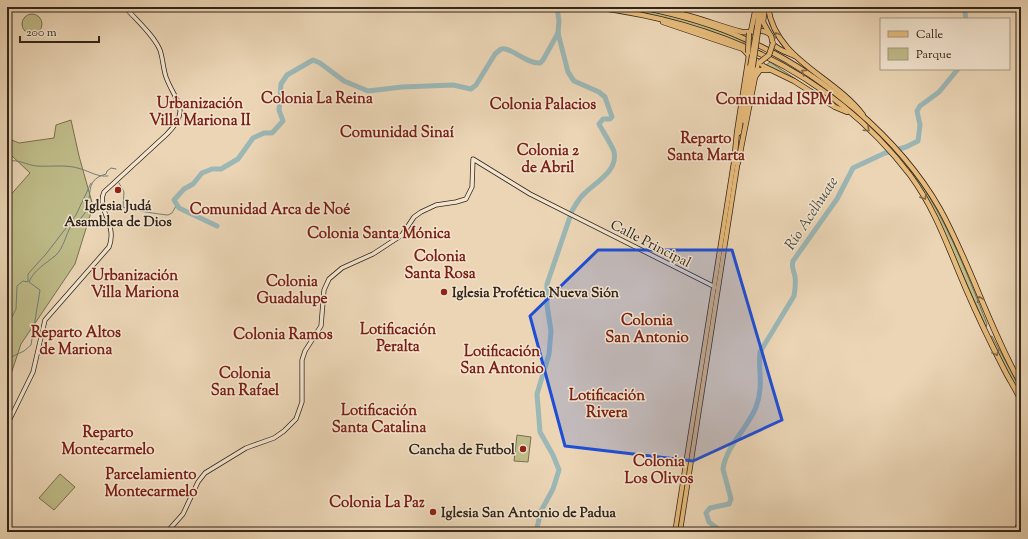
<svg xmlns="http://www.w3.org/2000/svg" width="1028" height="539" font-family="'Sorts Mill Goudy',serif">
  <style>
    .green { fill: #bebb88; stroke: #787050 }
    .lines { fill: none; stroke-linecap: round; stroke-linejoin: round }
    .stream { stroke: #717d77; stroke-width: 1 }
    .river { stroke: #9bb7b6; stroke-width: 5 }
    .secondary-casing { stroke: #322519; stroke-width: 5 }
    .primary-casing { stroke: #322519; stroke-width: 5.5 }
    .highway-casing { stroke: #322519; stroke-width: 6 }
    .secondary { stroke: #f2e4cf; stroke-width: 3.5 }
    .primary { stroke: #e6ba7a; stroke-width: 4 }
    .highway { stroke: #e6ba7a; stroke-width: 4.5 }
    .primary-bridge-casing { stroke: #322519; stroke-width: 5.5; stroke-linecap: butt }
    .highway-bridge-casing { stroke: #322519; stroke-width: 6; stroke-linecap: butt }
    .primary-bridge { stroke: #e6ba7a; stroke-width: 4 }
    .highway-bridge { stroke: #e6ba7a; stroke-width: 4.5 }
    .oneway { stroke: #836845 }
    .marked { fill: #1d4ed8; fill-opacity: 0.2; stroke: #1d4ed8; stroke-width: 3; stroke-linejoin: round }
    .poi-dot { fill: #8f2418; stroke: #f2e4cf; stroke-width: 1.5 }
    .labels { text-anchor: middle; stroke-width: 3; stroke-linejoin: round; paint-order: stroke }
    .poi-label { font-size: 14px; font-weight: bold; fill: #322519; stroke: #f2e4cf; text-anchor: start }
    .street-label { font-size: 14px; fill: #322519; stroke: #f2e4cf }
    .neighbourhood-label { font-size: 15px; font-weight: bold; fill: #7a1f14; stroke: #f2e4cf }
    .water-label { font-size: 15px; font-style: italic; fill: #4c4a40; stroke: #f2e4cf }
  </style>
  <rect width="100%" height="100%" fill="#ebd5b5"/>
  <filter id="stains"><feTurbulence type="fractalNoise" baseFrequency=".005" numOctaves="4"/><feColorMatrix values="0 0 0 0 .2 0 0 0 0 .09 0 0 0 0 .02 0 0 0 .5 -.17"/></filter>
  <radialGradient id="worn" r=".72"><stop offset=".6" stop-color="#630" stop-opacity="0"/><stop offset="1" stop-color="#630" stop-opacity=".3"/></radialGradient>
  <g class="green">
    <path d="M604 7C652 7 700 22 744 41V45C699 25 652 15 604 7Z"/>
    <circle cx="32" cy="24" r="10"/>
    <path d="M772 55C812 80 857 106 887 143L820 90 771 59Z"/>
    <polygon points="770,62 823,97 765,66"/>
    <polygon points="71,120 79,156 93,206 75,264 21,344 7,386 7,199 30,173 11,155 7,156 7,138 19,143 54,138 56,125"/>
    <path d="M906 162C943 211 965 268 987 324L986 327 936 214 903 164Z"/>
    <polygon points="992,336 1021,390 1021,398 990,337"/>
    <polygon points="517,435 531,437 528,462 514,461"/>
    <polygon points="60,474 75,487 54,510 39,498"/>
  </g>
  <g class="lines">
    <g class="stream">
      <path d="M7 161C19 159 26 165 37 166 52 167 67 164 81 169 91 172 97 177 108 176"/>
      <path d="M119 183 124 192 123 207C125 209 164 215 168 215L172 213 176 206"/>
      <polyline points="7,327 16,309 17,286 23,281 28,282 28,274 46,254 76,215 91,183"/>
      <path d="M7 359 24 351 31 345 40 290 29 282C33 271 46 263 55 256 64 248 65 236 71 226 73 223 78 221 81 218 97 201 80 181 106 174L107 171 111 168 116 169"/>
    </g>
    <g class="river">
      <polyline points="964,7 966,19"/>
      <path d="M217 226 179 208 174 200 184 189 193 184 202 173 212 169H221L238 159 253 138 264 133H272L283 121 279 110 281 84 287 75 313 60 320 63 344 81 368 91 402 87 453 85 471 89 476 85 495 54 501 49C510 46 526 64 540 63L543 60 558 33"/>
      <path d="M536 532 541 511 553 489 559 470 553 455 540 432 537 394 549 354 551 331 547 305V284L572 211C576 204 579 198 585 193 596 182 618 171 614 152 613 147 602 130 599 124L603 119H610L612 117 605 97 599 92 574 81 568 72 558 33 559 21 557 7"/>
      <path d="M722 532 709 522 706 513 710 508 729 504 731 499 723 469C726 446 748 428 756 407 764 386 758 372 760 352L794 296C795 290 796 284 795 277 794 270 791 268 793 261L837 199 853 168 885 153 906 147 918 141 920 125 917 111 920 106 939 92 958 69"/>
    </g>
    <defs>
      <g id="secondary">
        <path d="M7 425 33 372 45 320 109 247C118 224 96 210 104 192L167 134C192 109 175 102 166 77 163 68 163 59 160 50 153 34 136 20 125 7"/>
        <polyline points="167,532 183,514 198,482 205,473 246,448 274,438 284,431 296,419 302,402 302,360 305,351 321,326 324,290 329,279 342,268 373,254 402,235 414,217 421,212 436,205 456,202 466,199 472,187 473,159 530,194 715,287"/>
      </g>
      <g id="primary">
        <polyline points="757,26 759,7"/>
        <polyline points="759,26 762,7"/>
        <polyline points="744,121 753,67"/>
        <polyline points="739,133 750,66"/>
        <polyline points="675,532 734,161"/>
        <polyline points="680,532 738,161"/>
      </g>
      <g id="highway">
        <path d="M594 7C719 23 832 73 910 175 936 210 949 250 966 289 978 317 991 344 1005 371 1010 381 1017 391 1021 401"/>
        <path d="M641 7C676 14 713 24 745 39 820 72 899 137 940 209 971 265 989 328 1021 384"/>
        <polyline points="765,7 763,22 769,33"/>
        <path d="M768 7C775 60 834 76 863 115"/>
        <path d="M672 12C696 16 718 26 742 32 751 34 757 28 766 32 773 34 771 39 773 44 777 50 789 53 795 56"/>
        <polyline points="663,22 743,49 752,59 760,62 763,66 794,81 835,107 847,112"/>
        <polyline points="751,31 756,7"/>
        <polyline points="755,77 760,70 768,70"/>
        <polyline points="734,163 737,132 749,55"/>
        <polyline points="738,163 758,62"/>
        <polyline points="1016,532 1021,519"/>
      </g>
    </defs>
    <use href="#secondary" class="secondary-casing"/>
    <use href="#primary" class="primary-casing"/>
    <use href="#highway" class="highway-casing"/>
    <use href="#secondary" class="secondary"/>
    <use href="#primary" class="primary"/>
    <use href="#highway" class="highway"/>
    <defs>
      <g id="primary-bridge">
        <polyline points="750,66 757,26"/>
        <polyline points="753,67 759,26"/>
      </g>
      <g id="highway-bridge">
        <polyline points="748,53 749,33"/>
        <polyline points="760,62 769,55 773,43"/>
      </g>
    </defs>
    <use href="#primary-bridge" class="primary-bridge-casing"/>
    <use href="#highway-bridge" class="highway-bridge-casing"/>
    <use href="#primary-bridge" class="primary-bridge"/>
    <use href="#highway-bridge" class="highway-bridge"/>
  </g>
  <defs><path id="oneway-chevron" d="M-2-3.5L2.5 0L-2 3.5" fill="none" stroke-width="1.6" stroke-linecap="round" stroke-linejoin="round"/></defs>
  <g class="oneway">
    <use href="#oneway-chevron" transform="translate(777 35) rotate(-120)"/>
    <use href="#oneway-chevron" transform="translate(804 72) rotate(-146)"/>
    <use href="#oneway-chevron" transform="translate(867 129) rotate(43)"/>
    <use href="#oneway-chevron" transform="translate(924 197) rotate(58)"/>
    <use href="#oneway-chevron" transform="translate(980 299) rotate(-112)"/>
    <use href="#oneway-chevron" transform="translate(996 353) rotate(64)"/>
  </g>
  <path class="marked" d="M598 250H732L782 420 693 461 565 446 530 316Z"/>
  <g class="poi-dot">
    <circle cx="118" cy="190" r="4"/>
    <circle cx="444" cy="292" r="4"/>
    <circle cx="523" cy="449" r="4"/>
    <circle cx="433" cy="512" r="4"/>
  </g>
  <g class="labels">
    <g class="poi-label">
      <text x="118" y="210" text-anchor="middle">Iglesia Judá<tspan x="118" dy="16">Asamblea de Dios</tspan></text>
      <text x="452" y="297">Iglesia Profética Nueva Sión</text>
      <text x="515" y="454" text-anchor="end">Cancha de Futbol</text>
      <text x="441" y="517">Iglesia San Antonio de Padua</text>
    </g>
    <g class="street-label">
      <text transform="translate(651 243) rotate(27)" y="5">Calle Principal</text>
    </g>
    <g class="neighbourhood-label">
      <text x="317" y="103">Colonia La Reina</text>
      <text x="774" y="104">Comunidad ISPM</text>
      <text x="200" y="108">Urbanización<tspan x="200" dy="17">Villa Mariona II</tspan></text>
      <text x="543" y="109">Colonia Palacios</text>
      <text x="397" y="137">Comunidad Sinaí</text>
      <text x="706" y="143">Reparto<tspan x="706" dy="17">Santa Marta</tspan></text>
      <text x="548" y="155">Colonia 2<tspan x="548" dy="17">de Abril</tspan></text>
      <text x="270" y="214">Comunidad Arca de Noé</text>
      <text x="379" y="238">Colonia Santa Mónica</text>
      <text x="440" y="261">Colonia<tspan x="440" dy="17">Santa Rosa</tspan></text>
      <text x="135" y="280">Urbanización<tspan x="135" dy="17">Villa Mariona</tspan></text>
      <text x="292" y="286">Colonia<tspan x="292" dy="17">Guadalupe</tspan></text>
      <text x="647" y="325">Colonia<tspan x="647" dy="17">San Antonio</tspan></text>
      <text x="398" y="334">Lotificación<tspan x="398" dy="17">Peralta</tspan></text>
      <text x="76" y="337">Reparto Altos<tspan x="76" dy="17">de Mariona</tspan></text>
      <text x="283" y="339">Colonia Ramos</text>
      <text x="502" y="356">Lotificación<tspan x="502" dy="17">San Antonio</tspan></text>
      <text x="245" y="378">Colonia<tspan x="245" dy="17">San Rafael</tspan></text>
      <text x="607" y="400">Lotificación<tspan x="607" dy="17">Rivera</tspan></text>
      <text x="379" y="415">Lotificación<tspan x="379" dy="17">Santa Catalina</tspan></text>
      <text x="108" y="437">Reparto<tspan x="108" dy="17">Montecarmelo</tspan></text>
      <text x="659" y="466">Colonia<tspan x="659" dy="17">Los Olivos</tspan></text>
      <text x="151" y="479">Parcelamiento<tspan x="151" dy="17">Montecarmelo</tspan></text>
      <text x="377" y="507">Colonia La Paz</text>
    </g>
    <g class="water-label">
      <text transform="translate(811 213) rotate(-57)" y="5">Río Acelhuate</text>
    </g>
  </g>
  <rect width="1028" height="539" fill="none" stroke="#ebd5b5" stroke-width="24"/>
  <rect x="8" y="8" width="1012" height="523" fill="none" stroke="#322519" stroke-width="2"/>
  <rect x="12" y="12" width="1004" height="515" fill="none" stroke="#322519"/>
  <rect x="880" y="18" width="130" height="52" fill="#f2e4cf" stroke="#a59886"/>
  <rect x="888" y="31" width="20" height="6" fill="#e6ba7a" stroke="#a59886"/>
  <text x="916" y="38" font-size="12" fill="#322519">Calle</text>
  <rect x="888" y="48" width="20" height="12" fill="#bebb88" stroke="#a59886"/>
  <text x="916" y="58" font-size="12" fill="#322519">Parque</text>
  <path d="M20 36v6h79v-6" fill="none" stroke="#322519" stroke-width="2"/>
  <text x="26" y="36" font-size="12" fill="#322519" stroke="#f2e4cf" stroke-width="3" paint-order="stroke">200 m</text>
  <rect width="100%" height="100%" filter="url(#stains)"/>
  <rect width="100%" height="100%" fill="url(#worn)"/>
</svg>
